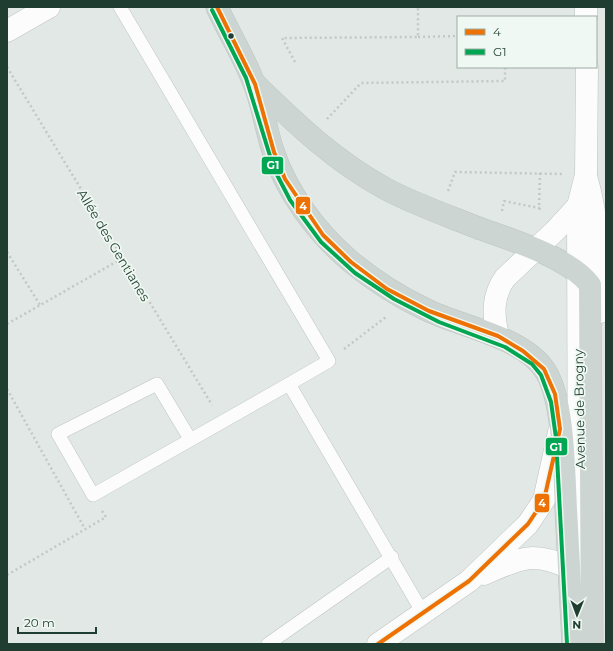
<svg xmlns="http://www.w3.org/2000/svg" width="613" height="651" font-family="Montserrat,sans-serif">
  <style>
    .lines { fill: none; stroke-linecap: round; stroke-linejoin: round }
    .lane-casing { stroke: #bfc5c2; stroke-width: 14 }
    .street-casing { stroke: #bfc5c2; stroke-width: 23 }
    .secondary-casing { stroke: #bbc4c0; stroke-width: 23 }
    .primary-casing { stroke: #bbc5c0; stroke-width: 23 }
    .path { stroke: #bfc9c5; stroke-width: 2.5; stroke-dasharray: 2 3; stroke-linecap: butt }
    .lane { stroke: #fbfcfb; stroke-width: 13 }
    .street { stroke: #fbfcfb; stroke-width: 22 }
    .secondary { stroke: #fbfcfb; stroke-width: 22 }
    .primary { stroke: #ccd5d1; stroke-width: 22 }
    .bus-1-casing { stroke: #eff8f2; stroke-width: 7 }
    .bus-2-casing { stroke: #eff8f2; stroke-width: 7 }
    .bus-1 { stroke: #ee7203; stroke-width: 4 }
    .bus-2 { stroke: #00a651; stroke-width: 4 }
    .bus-dot { fill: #1f3d30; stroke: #eff8f2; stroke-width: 1.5 }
    .labels { text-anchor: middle; stroke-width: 3.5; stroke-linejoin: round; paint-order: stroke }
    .street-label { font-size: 13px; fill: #1f3d30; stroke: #eff8f2 }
    .line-badge { stroke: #eff8f2; stroke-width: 1.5 }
    .badge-label { font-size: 11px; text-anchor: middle; font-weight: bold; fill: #fff }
  </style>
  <rect width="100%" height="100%" fill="#e2e8e5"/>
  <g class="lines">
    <defs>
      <g id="lane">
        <polyline points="120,7 329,361 289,384 423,613"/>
        <polyline points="190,439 157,384 58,434 93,495 289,384"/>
        <polyline points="268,644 392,557"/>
      </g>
      <g id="street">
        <polyline points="7,31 49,7"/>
        <path d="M484 574C518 559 533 550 569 568"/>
        <polyline points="378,644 469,581 528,524 544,500 559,432"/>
      </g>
      <g id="secondary">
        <polyline points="586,7 586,17"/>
        <path d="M586 176C599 220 600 266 600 312"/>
        <path d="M498 336C493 315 492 296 505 278L556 230 578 206"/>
        <polyline points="579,597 578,206 586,175 587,67"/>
      </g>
      <g id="primary">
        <path d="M217 7C228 32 246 60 255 86 263 107 266 130 273 151 287 193 317 233 350 261 374 281 399 297 427 310 461 327 525 337 546 372 564 402 564 472 566 509 568 554 571 599 573 644"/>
        <path d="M256 85C296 124 336 162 386 189 416 205 449 216 481 229 512 240 570 258 590 285L592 644"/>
      </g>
    </defs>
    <use href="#lane" class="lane-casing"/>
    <use href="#street" class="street-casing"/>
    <use href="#secondary" class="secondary-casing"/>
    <use href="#primary" class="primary-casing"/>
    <g class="path">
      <polyline points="418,37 458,36"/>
      <polyline points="295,62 282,38 418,37 418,7"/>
      <polyline points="7,67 212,405"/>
      <polyline points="327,119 361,83 505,81 505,67"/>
      <polyline points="540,173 539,208 541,210"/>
      <polyline points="448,191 455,172 562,174"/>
      <polyline points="502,211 504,201 539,208"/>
      <polyline points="7,252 40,305"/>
      <polyline points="7,324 123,258"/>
      <polyline points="344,349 386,317"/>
      <polyline points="7,389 85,529"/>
      <polyline points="7,575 106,517 102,511"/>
    </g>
    <use href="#lane" class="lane"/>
    <use href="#street" class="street"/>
    <use href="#secondary" class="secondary"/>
    <use href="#primary" class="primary"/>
    <defs>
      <polyline id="bus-1" points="217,7 255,84 274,152 285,179 323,235 351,262 387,289 429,311 498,336 523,351 544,369 555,394 560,429 544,500 528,524 469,581 378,644"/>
      <polyline id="bus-2" points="212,10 246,78 274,169 290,200 321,242 355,273 394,299 439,322 505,347 532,364 541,375 551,402 556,438 567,644"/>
    </defs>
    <use href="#bus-1" class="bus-1-casing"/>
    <use href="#bus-2" class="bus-2-casing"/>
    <use href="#bus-1" class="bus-1"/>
    <use href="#bus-2" class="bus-2"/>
  </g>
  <circle class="bus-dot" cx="231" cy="36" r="3.5"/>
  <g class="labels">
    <g class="street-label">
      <text transform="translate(114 245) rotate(59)" y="5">Allée des Gentianes</text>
      <text transform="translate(579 409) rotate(-91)" y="5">Avenue de Brogny</text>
    </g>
  </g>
  <g class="line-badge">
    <rect x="261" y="156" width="23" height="19" rx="4" fill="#00a651"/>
    <rect x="295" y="196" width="16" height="19" rx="4" fill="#ee7203"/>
    <rect x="545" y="437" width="23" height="19" rx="4" fill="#00a651"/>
    <rect x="534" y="493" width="16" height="20" rx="4" fill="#ee7203"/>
  </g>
  <g class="badge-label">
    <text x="273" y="169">G1</text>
    <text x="303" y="210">4</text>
    <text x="556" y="451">G1</text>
    <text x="542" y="507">4</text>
  </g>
  <rect width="613" height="651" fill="none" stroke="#1f3d30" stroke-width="16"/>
  <rect x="457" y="16" width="140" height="52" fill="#eff8f2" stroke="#9cada4"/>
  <rect x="465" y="29" width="20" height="6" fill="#ee7203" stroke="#9cada4"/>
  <text x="493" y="36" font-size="12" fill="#1f3d30">4</text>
  <rect x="465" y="49" width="20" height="6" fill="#00a651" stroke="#9cada4"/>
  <text x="493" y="56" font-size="12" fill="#1f3d30">G1</text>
  <g transform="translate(577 615) rotate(181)" stroke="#eff8f2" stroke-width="3" paint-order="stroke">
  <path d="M0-3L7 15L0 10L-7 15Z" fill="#1f3d30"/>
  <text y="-6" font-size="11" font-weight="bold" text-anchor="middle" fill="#1f3d30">N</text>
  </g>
  <path d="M18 627v6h78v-6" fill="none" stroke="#1f3d30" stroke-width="2"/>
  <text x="24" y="627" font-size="12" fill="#1f3d30" stroke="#eff8f2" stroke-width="3" paint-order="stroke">20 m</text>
</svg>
